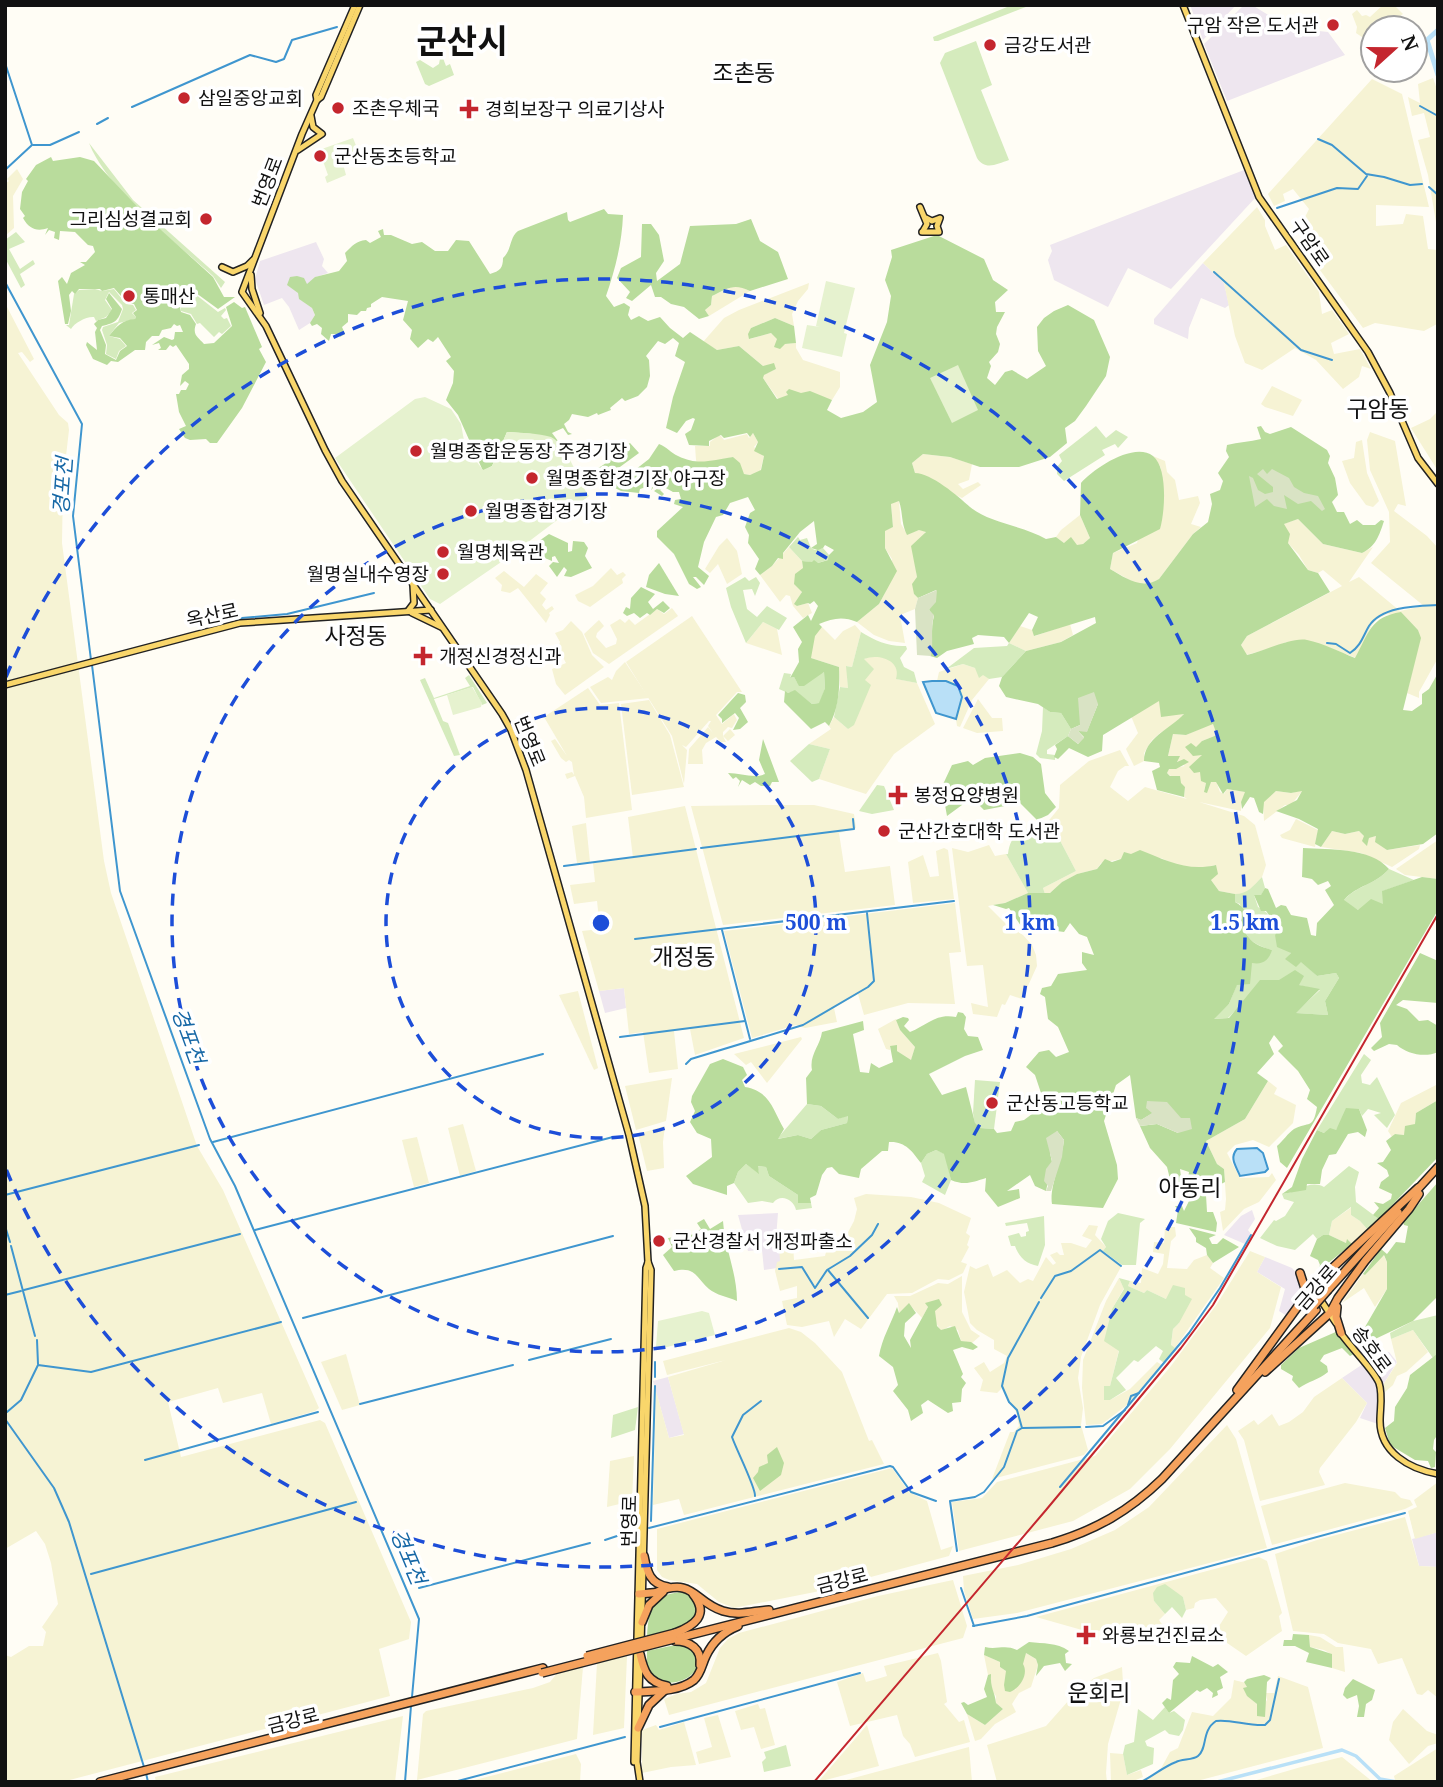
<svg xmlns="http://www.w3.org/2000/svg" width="1443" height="1787" font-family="'Noto Serif','Noto Sans KR',serif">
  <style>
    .industrial { fill: #eee6ef }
    .farmland { fill: #f6f3d4 }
    .green { fill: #d5ebbd }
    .forest { fill: #b9dc9c }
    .cemetery { fill: #d9e3c4 }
    .pitch { fill: #e6f2cf }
    .water { fill: #b9e0f7; stroke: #3f96cf; stroke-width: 2 }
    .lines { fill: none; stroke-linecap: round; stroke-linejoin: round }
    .stream { stroke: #3f96cf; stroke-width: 2 }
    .canal { stroke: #b9e0f7; stroke-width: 3.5 }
    .river { stroke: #b9e0f7; stroke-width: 5 }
    .major-casing { stroke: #222; stroke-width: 8 }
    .highway-casing { stroke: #222; stroke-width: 10 }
    .major { stroke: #f9d66b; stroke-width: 5 }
    .highway { stroke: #f5a25d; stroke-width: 7 }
    .rail { stroke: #c4262e; stroke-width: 2 }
    .highway-bridge-casing { stroke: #222; stroke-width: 10; stroke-linecap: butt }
    .highway-bridge { stroke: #f5a25d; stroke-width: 7 }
    .ring { fill: none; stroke: #1d4ed8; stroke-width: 3.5; stroke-dasharray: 12 9 }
    .poi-dot { fill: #c4262e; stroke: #fff; stroke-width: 2.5 }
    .labels { text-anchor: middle; stroke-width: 7; stroke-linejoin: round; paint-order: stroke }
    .poi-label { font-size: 19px; fill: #111; stroke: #fff; text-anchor: start }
    .street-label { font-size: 19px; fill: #111; stroke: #fff }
    .water-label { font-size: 21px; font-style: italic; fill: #1768a6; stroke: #fff }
    .quarter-label { font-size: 23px; fill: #111; stroke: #fff }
    .town-label { font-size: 33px; font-weight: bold; fill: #111; stroke: #fff }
    .centre { fill: #1d4ed8; stroke: #fff; stroke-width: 3.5 }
    .ring-label { font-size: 21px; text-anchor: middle; font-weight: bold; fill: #1d4ed8; stroke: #fff; stroke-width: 7; stroke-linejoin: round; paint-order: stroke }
  </style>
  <rect width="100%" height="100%" fill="#fffdf5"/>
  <g class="industrial">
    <polygon points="1190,5 1236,5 1203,40"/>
    <polygon points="1244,5 1252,5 1275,19 1301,29 1328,32 1345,55 1227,101 1204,44"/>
    <polygon points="1244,170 1256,197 1171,289 1128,268 1108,307 1054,280 1048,260 1052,251 1050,245"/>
    <polygon points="316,242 324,259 322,266 328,273 316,277 298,293 301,300 312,308 315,315 310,323 299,330 289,307 282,298 264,305 255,279 260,261"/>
    <polygon points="1203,263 1224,283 1229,305 1225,308 1201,298 1189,328 1188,339 1154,324 1154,319"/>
    <polygon points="624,988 626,1008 605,1013 599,991"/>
    <polygon points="1252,1210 1255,1219 1248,1230 1251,1234 1245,1244 1224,1235 1241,1216"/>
    <polygon points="778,1213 776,1238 767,1237 779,1246 781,1261 777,1268 764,1270 762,1250 748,1251 738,1215"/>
    <polygon points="1265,1257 1292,1268 1301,1278 1305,1291 1287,1316 1279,1311 1285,1289 1257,1272"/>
    <polygon points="1363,1337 1382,1351 1389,1352 1397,1362 1383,1385 1355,1349 1354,1345"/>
    <polygon points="1363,1364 1379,1387 1378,1424 1360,1418 1367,1403 1342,1378"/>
    <polygon points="668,1377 684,1434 669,1438 653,1381"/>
    <polygon points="1438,1532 1438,1567 1419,1566 1412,1539"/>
  </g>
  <g class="farmland">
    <polygon points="1383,5 1394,5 1403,14 1381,28 1373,28 1373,33 1365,39 1356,33 1357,27 1352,14 1357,10 1362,16 1366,15 1370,17"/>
    <polygon points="1433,78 1438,92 1438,234 1428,175 1418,140 1430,137 1424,113 1412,116 1408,97 1420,103 1418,84"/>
    <polygon points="1372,79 1402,94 1429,207 1376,205 1376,226 1403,224 1406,214 1423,216 1428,249 1437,250 1437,324 1424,331 1375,323 1363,328 1308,254 1303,221 1309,209 1293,189 1283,194 1285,201 1274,206 1268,194"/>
    <polygon points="17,169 23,179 13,196 14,228 5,236 5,184 9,181 7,179"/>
    <polygon points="1257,207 1265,220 1265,226 1275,250 1286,245 1319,292 1322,314 1332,310 1349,334 1331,343 1334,354 1360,349 1371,369 1362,366 1359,377 1343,389 1316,360 1295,348 1262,370 1245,363 1235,336 1224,283 1203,263"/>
    <polygon points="809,283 808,289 798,301 792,314 794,326 775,318 751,328 750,339 771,333 785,344 796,343 796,348 803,360 840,372 840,387 832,400 805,393 778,399 763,378 763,375 776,369 763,366 739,346 717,350 703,342 724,318 739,310"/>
    <polygon points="739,286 750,291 709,316 705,310 711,305 712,296 731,287"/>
    <polygon points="5,303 34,359 30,362 22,352 18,353 59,415 68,423 69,430 63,482 62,543 104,861 111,893 197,1146 223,1190 319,1408 315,1411 271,1424 262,1393 223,1403 218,1388 168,1402 181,1457 320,1420 325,1423 411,1622 409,1639 379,1649 390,1696 62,1782 5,1782 5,1655 11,1657 29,1646 43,1646 46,1632 42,1627 58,1604 51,1563 45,1544 36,1531 5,1549"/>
    <polygon points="1272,386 1302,400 1293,416 1265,407 1261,404"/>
    <polygon points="1438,411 1438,471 1411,428 1430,419"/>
    <polygon points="1370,432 1395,441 1406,506 1398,504 1394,511 1427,536 1438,548 1438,658 1419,692 1419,698 1407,693 1420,638 1418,630 1405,618 1387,614 1377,619 1372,625 1356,658 1320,644 1286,642 1276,647 1246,655 1241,645 1247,636 1342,586 1323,570 1318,573 1308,570 1299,555 1288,543 1283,524 1298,519 1323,544 1362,553 1373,547 1349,582 1359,577 1400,611 1424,606 1371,563 1390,542 1389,512 1370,470 1367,440"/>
    <polygon points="753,433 758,442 754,447 764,456 760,472 750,475 744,474 733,457 707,463 697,463 696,460 695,446 710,446 710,442 718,436 721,436 724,440 747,434 749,438"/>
    <polygon points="1362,440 1367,473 1379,501 1373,507 1366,505 1350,483 1342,461 1354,458 1356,442"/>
    <polygon points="923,454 950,457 972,464 969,480 958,484 963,489 978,482 981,485 962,498 949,492 939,483 915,473 912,463"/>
    <polygon points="1153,456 1165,461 1167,472 1175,480 1179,500 1198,496 1200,503 1191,524 1201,527 1193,534 1159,579 1152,583 1137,584 1110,569 1113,553 1137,543 1161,468"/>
    <polygon points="899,501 901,524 907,534 919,530 926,531 914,553 917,577 914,594 918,598 915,609 900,615 905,643 889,641 874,635 857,622 879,604 886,591 892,559 885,548 885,530 893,527 891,503"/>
    <polygon points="1080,515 1090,538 1083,544 1077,546 1064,543 1056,537 1061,530"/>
    <polygon points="727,538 737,551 742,574 727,584 718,564 710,573 705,569 719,546"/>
    <polygon points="789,547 802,561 803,568 802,591 797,606 808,603 812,613 803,618 793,606 790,596 786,595 780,602 760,575 772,566"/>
    <polygon points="611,568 617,575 623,572 626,575 622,579 623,583 590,607 578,601 575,595 593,586"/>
    <polygon points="504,571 524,587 536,574 548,583 540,593 546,599 542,605 546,610 552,606 554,609 549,613 550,615 546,623 518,588 510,593 501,591 502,585 495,578"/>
    <polygon points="672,608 678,616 609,664 593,653 584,634 599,620 604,626 597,633 596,637 606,648 616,644 617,639 610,625 620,619 625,623 629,619 635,625 657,609 664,614"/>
    <polygon points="692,616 742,692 737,692 716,715 722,724 734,714 737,720 732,728 728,727 723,732 723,736 730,729 735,735 728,741 723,736 726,742 721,742 716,737 706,743 702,750 703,764 688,764 689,749 708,727 713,733 708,726 711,721 709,721 686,747 682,745 687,750 684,784 672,736 626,662"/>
    <polygon points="571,621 582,632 592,655 604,667 565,695 556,684 552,669 566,663 558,648 560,642 555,633 563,630"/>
    <polygon points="763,622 777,629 782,655 746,643"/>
    <polygon points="1070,624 1073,635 1061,642 1026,651 1009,643 1020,626 1032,630 1035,636"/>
    <polygon points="855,625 861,632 852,667 847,666 848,688 840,687 839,667 811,658 811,645 816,632 822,627 835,640 843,631"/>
    <polygon points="873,655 887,658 896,665 898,673 897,679 917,683 935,724 894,754 866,794 819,779 830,749 809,744 831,729 829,726 834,717 848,729 865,681 864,659"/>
    <polygon points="625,662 649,698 601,703 590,687 608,677 612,680 616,671"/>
    <polygon points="963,664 975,668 989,679 972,700 960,727 957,726 956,719 962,697 958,686 946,681 937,681 939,672"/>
    <polygon points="588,688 600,705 619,703 632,810 586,818 584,797 575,776 567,779 565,774 572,772 574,775 572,762 569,760 566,762 561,758 551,741 555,739 567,756 544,717"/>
    <polygon points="978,699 992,718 1002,718 1003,731 977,733 963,728"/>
    <polygon points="649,700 670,735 684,787 632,795 621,704"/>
    <polygon points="1160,700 1185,713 1173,726 1160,733 1152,740 1144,753 1144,761 1134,766 1126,749 1138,733 1131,716"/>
    <polygon points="1213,723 1217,735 1202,741 1203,754 1200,772 1206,783 1204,791 1211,782 1216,781 1220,792 1224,794 1227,789 1246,792 1241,802 1241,811 1199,802 1244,816 1255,825 1266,865 1262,877 1249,891 1243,894 1235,894 1219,891 1211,880 1215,865 1201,869 1183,868 1161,858 1121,859 1101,863 1097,869 1077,874 1062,882 1050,893 1045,894 1043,888 1076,871 1054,829 1046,824 1059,808 1060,785 1089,761 1120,750 1129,766 1125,766 1118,771 1110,787 1128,801 1145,787 1187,799 1184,797 1185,787 1167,773 1168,769 1185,766 1168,756 1173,734 1186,735"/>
    <polygon points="1303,790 1291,805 1285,805 1264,821 1263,802 1276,791 1291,793"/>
    <polygon points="771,805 814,805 854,814 856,828 839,833 845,872 890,866 895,905 723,925 691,806"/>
    <polygon points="685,806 744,1038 695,1055 690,1029 674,1031 678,1069 649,1073 643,1032 629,1034 624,988 599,991 582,931 600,929 597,901 574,904 570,885 595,882 593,863 633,858 628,817"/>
    <polygon points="1296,819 1318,830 1315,847 1282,838 1280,835 1290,830"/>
    <polygon points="586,823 590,862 577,863 572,826"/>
    <polygon points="1332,831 1345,834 1359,831 1364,836 1367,845 1369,838 1376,836 1387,850 1420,845 1419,849 1392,867 1361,853 1321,847"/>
    <polygon points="1438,840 1438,879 1405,875 1396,869"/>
    <polygon points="989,845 995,856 1006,854 1028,893 1005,903 988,906 1008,926 1023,935 1032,945 1036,955 1037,966 1022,999 1010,995 1005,1005 1002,1004 997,1017 973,1014 971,1003 988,1007 983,965 967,966 952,848 968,852"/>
    <polygon points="944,848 948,850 954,899 913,903 908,862 923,855 930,877 939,876 936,851"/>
    <polygon points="955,903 961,952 949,953 955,1004 908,1003 864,1015 858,994 834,1008 837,1022 805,1028 796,1025 752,1038 724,931"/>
    <polygon points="578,991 598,1068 594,1070 559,995"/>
    <polygon points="896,1019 900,1030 915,1047 911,1061 890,1046 890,1050 886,1049 878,1029"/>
    <polygon points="801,1037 802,1039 767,1083 751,1062 746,1065 734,1054"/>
    <polygon points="672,1078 666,1121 636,1130 625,1086"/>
    <polygon points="1268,1081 1277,1088 1274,1094 1296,1105 1293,1123 1269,1147 1253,1140 1235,1145 1227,1153 1240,1178 1269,1177 1272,1173 1276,1180 1259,1202 1244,1209 1223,1231 1220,1212 1225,1210 1226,1199 1224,1169 1217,1164 1206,1141 1245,1119"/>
    <polygon points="1438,1084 1438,1100 1416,1113 1415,1124 1404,1135 1395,1134 1392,1137 1388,1131 1401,1103"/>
    <polygon points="463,1124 476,1171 460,1176 448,1128"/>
    <polygon points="665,1126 663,1142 664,1168 647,1171 638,1134"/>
    <polygon points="417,1137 429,1183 414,1187 402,1140"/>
    <polygon points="866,1194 911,1197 939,1203 971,1218 966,1233 970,1236 967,1245 969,1247 961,1262 967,1264 963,1273 949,1280 938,1279 912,1293 887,1294 861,1329 845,1319 834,1337 829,1321 802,1327 787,1325 782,1301 797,1298 797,1286 780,1291 775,1271 777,1262 780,1261 779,1246 768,1247 766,1237 776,1238 777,1230 786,1230 787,1244 793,1245 794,1260 825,1256 829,1240 845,1238 854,1221 857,1209 854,1198"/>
    <polygon points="1352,1207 1351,1215 1360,1221 1368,1230 1353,1246 1348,1240 1346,1243 1329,1235 1332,1221"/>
    <polygon points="1089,1225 1098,1226 1095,1235 1106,1247 1103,1252 1121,1267 1100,1305 1081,1357 1078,1378 1083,1408 1081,1425 1088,1450 1084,1455 992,1479 1010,1432 1014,1432 1019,1426 1016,1412 1002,1388 997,1393 980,1391 983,1380 974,1368 984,1362 990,1372 1004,1363 1007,1356 994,1349 994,1340 977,1330 970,1323 964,1292 970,1266 976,1269 988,1264 993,1277 1007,1270 1020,1283 1028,1279 1033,1281 1046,1257 1053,1265 1056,1263 1050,1255 1057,1252 1060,1255 1064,1255 1061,1243 1071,1243 1086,1248 1092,1240 1082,1236"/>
    <polygon points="1165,1227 1175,1227 1176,1236 1171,1241 1167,1268 1187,1269 1194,1260 1207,1255 1213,1263 1210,1268 1224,1278 1175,1348 1171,1346 1173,1329 1179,1323 1166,1299 1147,1290 1144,1293 1128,1286 1130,1281 1141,1283 1142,1268 1158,1274 1163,1264 1164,1254 1153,1252 1154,1242 1164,1243"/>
    <polygon points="1250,1251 1265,1257 1257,1272 1281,1287 1270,1328 1170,1449 1130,1489 1073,1521 959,1551 952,1502 982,1498 997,1482 1095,1456 1171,1366 1217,1304"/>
    <polygon points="1383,1254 1387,1262 1387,1289 1375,1307 1364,1288 1342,1303 1363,1274 1365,1275"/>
    <polygon points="962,1276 962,1312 971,1330 980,1336 972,1343 961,1341 958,1330 950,1326 941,1331 934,1320 935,1311 926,1304 928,1307 922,1318 909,1304 899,1313 898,1303 894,1296 910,1296 938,1283 948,1284"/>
    <polygon points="1119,1278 1124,1288 1112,1309 1105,1340 1119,1350 1110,1386 1105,1386 1104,1400 1110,1400 1130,1389 1157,1362 1162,1365 1127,1405 1102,1424 1086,1425 1082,1388 1083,1360 1106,1301"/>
    <polygon points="789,1328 801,1332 815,1343 842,1372 869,1441 872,1440 884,1464 684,1515 679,1499 653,1505 656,1391 669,1438 684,1435 668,1377 726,1360 667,1375 663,1361"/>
    <polygon points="1413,1330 1428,1352 1406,1372 1397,1376 1393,1385 1385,1392 1383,1385 1397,1363 1391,1339"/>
    <polygon points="346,1354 360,1405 342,1410 321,1362"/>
    <polygon points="1342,1378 1367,1403 1356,1422 1320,1468 1319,1472 1325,1485 1260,1501 1244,1440 1238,1431 1254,1420 1258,1425 1272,1414 1279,1426 1289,1422 1303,1412 1314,1397"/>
    <polygon points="1227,1425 1236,1439 1267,1548 1017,1613 973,1619 964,1591 963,1576 1018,1565 1071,1549 1115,1530 1149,1507"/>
    <polygon points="634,1456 632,1501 607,1507 610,1461"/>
    <polygon points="892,1468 909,1492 927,1501 941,1550 953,1546 949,1556 815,1592 734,1608 719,1602 697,1584 669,1580 662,1577 657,1570 657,1529"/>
    <polygon points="1438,1482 1438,1532 1415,1539 1408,1511 1417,1507 1414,1500"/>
    <polygon points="1345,1483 1395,1492 1401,1498 1410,1500 1413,1505 1405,1509 1272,1545 1261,1506"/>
    <polygon points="1405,1517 1419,1566 1438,1567 1438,1698 1428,1690 1422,1695 1417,1694 1402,1658 1378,1664 1371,1649 1338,1643 1324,1634 1293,1631 1275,1554 1317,1540"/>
    <polygon points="1259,1557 1267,1561 1282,1613 1279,1616 1282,1631 1246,1656 1214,1634 1228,1612 1216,1598 1200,1600 1195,1603 1194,1608 1186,1610 1183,1597 1167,1587 1154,1601 1165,1614 1159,1620 1170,1635 1166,1638 1129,1637 1126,1644 1108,1631 1082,1630 1036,1617"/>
    <polygon points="953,1580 967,1626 963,1638 669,1715 664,1699 677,1694 691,1692 706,1683 720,1648 728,1639 739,1633 878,1596"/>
    <polygon points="1309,1635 1320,1637 1336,1647 1343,1647 1345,1672 1332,1668 1331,1654 1324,1650 1310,1647"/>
    <polygon points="938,1653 941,1661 947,1702 944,1704 959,1722 964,1720 970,1742 915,1757 910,1744 903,1736 897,1715 850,1726 837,1682 863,1673 866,1682 877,1679 887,1676 884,1666"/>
    <polygon points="1026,1653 1036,1659 1038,1665 1031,1687 1019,1693 1012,1704 1016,1712 995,1724 981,1739 975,1741 967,1714 985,1725 1003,1709 996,1703 996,1696 991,1690 991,1675 988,1675 984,1655 1000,1662 1000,1667 1006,1671 1015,1690 1020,1682 1023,1655"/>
    <polygon points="627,1656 624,1728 593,1735 597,1663"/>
    <polygon points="583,1667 577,1739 417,1780 423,1714 426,1711 533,1688 550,1682 558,1672"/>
    <polygon points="1122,1667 1124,1699 1121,1699 1108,1744 1106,1773 1107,1782 997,1782 987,1745 1046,1726 1077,1691 1094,1678"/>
    <polygon points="1278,1676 1308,1687 1323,1748 1193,1782 1137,1782 1159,1772 1170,1752 1178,1748 1192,1712 1213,1716 1231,1698 1234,1680 1246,1683 1249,1697 1257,1704 1257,1716 1267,1700 1266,1693 1274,1693"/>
    <polygon points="758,1704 760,1709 765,1708 775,1745 761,1749 754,1727 741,1730 735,1711"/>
    <polygon points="1403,1709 1427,1731 1438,1735 1438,1743 1428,1746 1409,1764 1389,1740 1393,1722"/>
    <polygon points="718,1715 731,1757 699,1764 696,1752 712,1747 704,1718"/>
    <polygon points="403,1716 395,1782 156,1782 155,1777"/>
    <polygon points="684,1722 696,1765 671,1767 642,1773 642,1730 656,1725 659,1730"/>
    <polygon points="867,1725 879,1766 818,1782"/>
    <polygon points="969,1747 972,1782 839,1782 861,1776"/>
    <polygon points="1438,1748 1438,1782 1395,1780 1394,1776"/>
    <polygon points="1110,1753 1123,1754 1127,1775 1141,1770 1143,1777 1131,1782 1111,1782"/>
    <polygon points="576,1754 581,1764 580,1782 467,1782"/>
    <polygon points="1342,1757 1373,1782 1250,1782 1301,1767"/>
  </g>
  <g class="green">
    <polygon points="1012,5 1031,5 938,41 934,41 933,37"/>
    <path d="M976 41 992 85 981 90 1009 160C997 164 985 171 977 158L940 63 945 53Z"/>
    <polygon points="441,53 446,66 450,64 454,75 429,86 425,84 416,62 420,60 433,68 439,64"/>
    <path d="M89 143 133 200 225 282 221 288 213 276C174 241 108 191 89 143Z"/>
    <polygon points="16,232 25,242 9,249 20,269 33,260 35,264 20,274 25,285 21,288 5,258 5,240"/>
    <path d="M95 289 102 291 114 289 126 304 133 305 136 310 132 313 136 317 135 319 119 323 109 336 120 339 126 346 119 351 116 359 106 354 107 345 102 330 103 327 118 322 123 309 122 305 109 292 105 300 112 310 106 317 96 321 94 317C87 316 74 323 71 329L66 325H69L74 294 79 290Z"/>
    <polygon points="195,294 218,312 225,308 226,310 221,316 224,319 227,318 231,326 222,334 219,332 214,337 200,323 197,324 191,314 181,311 180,304 185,303"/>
    <polygon points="1096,426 1106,438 1116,430 1128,437 1118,448 1115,444 1102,450 1105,455 1064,481 1057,474 1057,467 1062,461 1059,455"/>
    <polygon points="798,537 800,540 807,538 811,548 815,550 823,548 829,555 830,559 818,563 802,561 789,547"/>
    <polygon points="745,577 749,581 756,577 760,583 755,596 752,589 743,590 747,609 757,617 767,606 787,618 779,630 763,622 746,643 731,607 726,588"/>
    <path d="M861 632C876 641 889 647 906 646L907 649 900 658 904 667 914 672 917 683 896 679C902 660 878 653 864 659L874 669 865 680 871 685 854 725 848 729 834 717 840 687 848 688 846 666 852 667Z"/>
    <polygon points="1009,643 1026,651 1002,677 989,679 983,675 979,678 975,668 963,664 946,669 974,648 1007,646"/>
    <polygon points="824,672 825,688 820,703 812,704 795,691 788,693 779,689 784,673 791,674 790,678 794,677 797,682"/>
    <polygon points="469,675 487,703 482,705 473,687 434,699 443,721 448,723 460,755 454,756 420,680 425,678 434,698 470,686 465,678"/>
    <polygon points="1043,707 1050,712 1061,713 1071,729 1068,736 1047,750 1047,754 1055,755 1055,760 1040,758 1036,754 1042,731"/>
    <polygon points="809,744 830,749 819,779 812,782 790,761"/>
    <polygon points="877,785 884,786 894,810 872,814 859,811"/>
    <path d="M1046 824 1054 829 1076 871 1043 888 1045 894 1028 893 1006 854H1008C1011 829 1026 831 1046 824Z"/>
    <path d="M1389 869 1414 880 1383 891 1384 905 1358 910 1343 901C1357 885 1375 885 1389 869Z"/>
    <path d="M1262 877 1265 888 1261 896 1254 895 1258 907C1266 911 1274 919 1278 927L1275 935 1291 953 1286 959 1301 961 1317 976 1336 973 1339 978 1325 1001 1328 1015 1295 1013 1320 990 1298 985 1239 1007 1228 1018 1213 1019 1229 1004 1237 984 1252 963 1272 950C1243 942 1244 931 1240 904L1235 902V894C1248 894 1253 886 1262 877Z"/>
    <polygon points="1364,1054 1371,1060 1361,1075 1362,1083 1370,1085 1377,1077 1395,1115 1387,1128 1374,1115 1381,1113 1368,1109 1362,1116 1359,1109 1339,1125 1336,1130 1324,1133 1317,1130"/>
    <polygon points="975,1080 1000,1082 994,1129 980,1128 975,1125 973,1113"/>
    <polygon points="807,1104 821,1106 838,1119 848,1115 847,1123 821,1130 811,1139 798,1135 777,1139"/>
    <polygon points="936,1150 945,1154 951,1180 945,1195 922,1182 925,1176 921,1163 927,1154"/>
    <path d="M746 1164 759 1173 757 1166 766 1167 769 1176 798 1195 799 1202 811 1203 812 1208 796 1210C794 1199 780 1193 773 1203L762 1201 748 1203 734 1183 738 1172Z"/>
    <path d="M1349 1166 1359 1172 1355 1187 1356 1202 1379 1219 1368 1230 1360 1221 1351 1215V1207L1332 1221 1329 1235H1323L1317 1239 1313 1234 1295 1250 1277 1246 1260 1238 1274 1220 1276 1221 1285 1216 1294 1202 1284 1199 1282 1194C1298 1193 1309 1179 1324 1187Z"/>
    <polygon points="1118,1213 1145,1219 1140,1223 1136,1265 1122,1265 1103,1251 1106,1247 1101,1239 1108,1221"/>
    <path d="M1044 1216 1045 1245 1038 1266C1026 1264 1019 1257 1015 1246H1011L1008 1236 1019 1233 1021 1237 1026 1236V1232L1029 1231 1027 1223 1006 1226 1005 1223Z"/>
    <polygon points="1119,1278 1130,1281 1128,1286 1144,1293 1147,1290 1166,1299 1173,1285 1185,1288 1185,1295 1192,1299 1179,1323 1173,1329 1171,1345 1175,1348 1164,1363 1159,1359 1163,1351 1156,1346 1138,1362 1134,1360 1116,1378 1126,1390 1110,1400 1104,1400 1104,1386 1110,1386 1119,1351 1104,1341 1112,1309 1124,1289"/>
    <polygon points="1438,1315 1438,1356 1433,1358 1413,1330 1391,1339 1390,1333 1413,1321"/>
    <polygon points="638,1407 635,1430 611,1438 613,1415"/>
    <polygon points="1165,1584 1183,1597 1186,1610 1182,1618 1172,1607 1165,1614 1154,1601 1153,1593 1157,1587"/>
    <polygon points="1165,1707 1169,1713 1174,1711 1185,1720 1183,1730 1179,1736 1169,1734 1165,1730 1145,1741 1147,1746 1154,1748 1153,1764 1127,1775 1123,1754 1125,1745 1134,1742 1138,1709 1153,1720"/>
    <polygon points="786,1745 791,1766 764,1772 762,1762 766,1758 764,1752"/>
  </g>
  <g class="forest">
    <path d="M51 157 53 161 80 157 94 161 150 220 213 277 224 297H235L218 309 196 293 179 304 181 312 190 315 196 324C192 335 198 337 204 344L214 343 232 326 226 307 234 302 242 308 245 307 262 347 259 349 266 362 242 408 217 443H210L206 439 190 440 185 438 179 429 186 426 179 412 176 394H179L181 390H186L189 384 185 381 180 386 182 375 189 369V364L176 345 173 347 170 345 166 350H158L161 348 159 343 152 345 164 337 172 340 174 339 175 332H183L180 325 177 326 174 324 171 328 162 330 159 336H152L146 342 145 350H135L118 362 111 361 107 365 93 359 86 345 87 342 97 350 95 332 97 328 94 324 98 320 106 318 112 309 106 299 109 293 122 309C118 321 115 323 102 326L100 330 106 345 105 354 116 360 120 351 127 346 120 338 109 336C117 326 122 320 135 319L136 317 133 313 137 310 134 304 127 303 114 288 102 291 100 289H79L75 294 72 291 69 295 71 311 68 324H65L58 281 62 277 67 284 71 273 85 265 80 262H86L95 252 93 246 88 245 75 232 60 231 59 240 54 238 55 232 49 230 45 235 48 228C37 232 29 229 23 218L25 216 20 209 22 192 28 181 26 179 36 165Z"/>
    <path d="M604 209 608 214 623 215C622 243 615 270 606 296L614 307 624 303 630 307 628 315 631 320 639 316 648 321 660 317 670 328 683 338 690 332 717 350 739 346 763 366 774 363 776 369 764 375 763 378 777 399 788 395 786 392 789 389 801 393 810 391 832 400 827 410 841 418 863 412 877 402 870 365 887 322 891 296 885 280 892 257 891 250 937 235 984 259 993 280 1008 290 995 302 996 312H1005L997 327 996 334 1000 344 998 352 989 362 991 366 987 378 995 385 1005 372 1012 370 1027 379 1046 366 1038 351 1037 327 1044 318 1054 311 1068 305 1094 320 1110 357 1106 376 1086 406 1075 421 1065 428 1067 443 1050 457 1019 467H980L950 457 923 454 912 463 915 473C931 473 958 496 970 507 989 523 1024 526 1046 539L1056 537 1064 543 1071 537 1077 545 1083 544 1090 538 1080 515 1081 483C1093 469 1134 441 1153 456 1168 468 1165 512 1160 529L1113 553 1110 569C1126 578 1141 590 1159 579L1193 534 1208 522 1212 504 1210 494 1220 490 1223 481 1218 473 1229 457 1226 451 1227 445C1238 442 1250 442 1261 439L1257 427 1261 426 1265 432 1270 434 1291 427 1327 450 1330 456 1328 463 1335 478 1338 495 1332 502 1337 512H1344L1350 524 1357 520 1363 525H1375L1381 520 1384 521C1379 536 1376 546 1362 553L1323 544 1298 519 1284 524 1290 534 1288 543 1308 570 1318 573 1330 592 1247 636 1241 645 1247 655C1264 651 1292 637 1307 640 1323 643 1340 652 1355 658 1369 633 1370 617 1401 612L1418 630 1421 638 1403 710 1412 711 1422 704V694L1429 689 1438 673V833L1423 844 1387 850 1375 842 1376 836 1369 838 1367 846 1362 841 1364 836 1359 831 1345 834 1332 831 1321 847 1315 844 1318 829 1299 819 1276 811 1297 800 1302 791 1291 793 1276 791 1264 802 1263 814 1259 812 1254 798 1250 797 1242 809 1241 802 1245 792 1227 789 1223 794 1216 782H1211L1207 793 1204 792 1206 783 1201 781 1200 772 1194 773 1189 767 1202 755 1193 756 1185 747 1191 743 1196 747 1202 741 1217 735 1213 724 1186 735 1173 734 1168 756H1180L1177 762 1184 759 1189 762 1176 769H1169L1167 773 1170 776H1180L1181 783 1185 787 1184 797 1157 790 1152 771 1160 767 1159 763 1144 761C1144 738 1170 729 1184 714L1161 717 1159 701 1103 735 1102 751 1088 757 1069 748 1058 759 1054 757 1057 749 1055 745 1068 736 1078 744 1084 737 1077 730 1087 731 1098 704 1081 708 1080 725 1071 729 1061 713 1050 712 1038 704 1006 697 999 686 1002 677 1026 651 1061 642 1096 623 1095 617 1034 636 1032 630 1038 617 1029 613 1009 643 1004 637 978 635 972 638 974 644 947 651 937 658 930 656C934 643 930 629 934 616L929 610 936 590 918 598 914 594 912 584 917 577 911 546 926 532 919 530 907 535C901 523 903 513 899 501L891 504 893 527 885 531V548L897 571 879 604 857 622C843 616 833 618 819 624L822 627 815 636 811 658 839 667C840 687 839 708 829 726L825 722 811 729 784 702 785 691 788 693 795 690 812 704 819 703 825 688 824 672 804 686H799L794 677 790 678 799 662 798 649 802 642 793 627 808 615 811 621 818 606 814 601 810 604 808 603 797 606 794 604 802 592 794 584 795 574 803 568 802 561 812 562 814 560 818 563 828 560 829 555 834 550 825 545 823 548 818 550 811 548 817 544 814 521 800 532 783 553V559L778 558 772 566 760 575 755 569 759 559 748 543 749 535 745 527 750 513 755 510 748 497 730 503 723 515 716 517 704 542 698 567 709 576 704 585 696 577H693L701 587 697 589 689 584 674 554 657 537V531L683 507 674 504 675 500 681 499 679 492H673L664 487 660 490 664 494 662 496 654 491 661 486V480L667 484 671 474 660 470 654 473 653 488 651 490 646 487 640 489 639 493 621 491 613 487 649 459 659 444C667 447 671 453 678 456 698 466 712 460 733 457L740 463 744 474 750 475 761 470 764 456 754 451 758 442 753 433 750 437 747 433 724 438 721 435 709 441V446L689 445 685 434 691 430 695 419 693 418 686 421 677 433 666 428 673 397 685 362 675 356 679 343 673 338 665 344 658 341 646 356 649 360 650 376 647 387 638 396 625 401 622 398 610 408 611 410 598 415 597 413 588 417 572 414 569 420 564 424 568 432 572 434 568 435 563 428 552 433 558 441 556 443 532 434 507 432 492 466 483 471 458 415 446 400 453 383 454 371 446 361 451 357 438 337 433 342 428 339 418 348 410 339 412 330 403 320 408 301 382 297 371 304V307L367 308 366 311H361L357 315 348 314V322L342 327 345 334 340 337 338 334H331L329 341 321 334 322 328 317 324 312 326 310 323 315 315 312 308 299 299 298 293 287 285 290 277 297 276 304 278 307 284 315 277 339 271 347 261 345 253C352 246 356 241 366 240L370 243 381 237 378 231 383 229 384 235H391L412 244 422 242 435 251H448L456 240 469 241 490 274C500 271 503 268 503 258 512 250 509 238 518 231L567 212 568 220 570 222Z"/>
    <path d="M751 219 760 241 778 252 788 279 750 291C734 283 728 288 712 296L711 305 705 310 709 316 699 319 684 307 671 304 661 297H655L651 285 632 301 626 298 630 292 617 278 621 268 641 257 642 224H651L659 235 664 261 656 273 657 281 680 264 690 226 736 224Z"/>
    <polygon points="775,318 794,326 796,343 785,344 780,349 774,347 777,339 771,333 749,339 748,334 751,328"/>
    <path d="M630 443 639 453 598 483 593 476V471C610 463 615 452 630 443Z"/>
    <polygon points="549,534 568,543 568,552 572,551 573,541 584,542 588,548 585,556 592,568 571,577 564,576 567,570 564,567 557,577 549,566 553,562 559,563 555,556 552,557 552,561 540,556 538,558 528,555 526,550 535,550 536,543"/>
    <polygon points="659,563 679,596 665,594 646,587 649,575"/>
    <polygon points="641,587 655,594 648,602 653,609 663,601 670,608 664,613 657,609 650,615 647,613 640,618 634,613 627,616 623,613 626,607 630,609 631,598"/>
    <polygon points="738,693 745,695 746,702 740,708 748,722 740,729 733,730 739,718 735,713 722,723 722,719 718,715"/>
    <path d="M763 739 779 782H772L770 786H761L755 782 750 785 742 780 738 787 740 781 736 777 733 779 728 773C741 773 754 779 765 774L759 760Z"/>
    <polygon points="1020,753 1033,757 1041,764 1045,793 1056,807 1048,815 1037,820 1020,803 984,810 979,805 977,796 964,800 962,805 947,816 945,805 938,795 952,765 968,761 973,765 985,758"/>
    <path d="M1303 848C1330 850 1370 847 1389 869 1375 885 1357 885 1344 900L1358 910 1371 899 1383 904 1382 891 1422 877 1438 879V910L1287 1168 1280 1162 1277 1146C1283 1141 1288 1133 1294 1129 1309 1121 1313 1130 1317 1107L1307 1099 1310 1090 1298 1071 1278 1051 1283 1046 1274 1035 1269 1043 1274 1054 1257 1073 1268 1081 1245 1119 1206 1141 1217 1164 1224 1169 1225 1182 1219 1185 1216 1196 1214 1197 1210 1192 1211 1183 1207 1187 1200 1180 1187 1184 1189 1172 1180 1169 1182 1185 1190 1187 1193 1198 1200 1194 1206 1195 1207 1212H1213L1217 1223 1216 1232 1176 1223 1178 1210 1175 1206H1182L1184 1211 1189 1201 1170 1179 1167 1167 1150 1148 1140 1126 1157 1124 1178 1133 1181 1119 1153 1113 1141 1120 1136 1118 1130 1075 1116 1085 1104 1121 1117 1165 1118 1179 1103 1208 1052 1204C1049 1188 1062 1159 1064 1140L1057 1131 1050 1153 1052 1162 1046 1191 1035 1186 1030 1175 1007 1191 1019 1189 1020 1198 998 1207 985 1191 986 1178C973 1182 965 1186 951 1180L944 1154 936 1150 927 1154 921 1163C912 1151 905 1141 889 1142L888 1151H882L861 1169 859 1178 839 1174 832 1167 827 1168 822 1175 816 1195 810 1198 811 1203H798V1195L769 1176 766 1167 758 1166 759 1174 746 1164 738 1172 734 1183 727 1186V1195L693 1184 686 1176 712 1157 711 1139 697 1133 690 1122 695 1111 691 1102 692 1096 710 1064 723 1059 743 1067 747 1075 742 1080 745 1087C770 1091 773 1110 784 1129L778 1139 798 1135 811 1139 821 1130 847 1123 848 1116 838 1119 821 1106 807 1104 806 1078 812 1070C809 1055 820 1046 822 1032L863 1021 864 1030 853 1034 860 1072 869 1073 871 1063 879 1068 893 1062 890 1046 897 1045V1051L911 1060 915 1047 900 1030 896 1020 903 1017 908 1018 909 1020 904 1026 910 1032C927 1025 936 1013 956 1017L958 1012 963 1013 966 1017 964 1029 968 1036 978 1037 983 1050 965 1056 929 1074 942 1095 966 1087 975 1123 980 1128 994 1129 997 1133 1011 1131 1015 1122 1024 1120 1032 1114V1099L1042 1096 1035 1075 1026 1067 1039 1052 1049 1050 1056 1057 1069 1052 1058 1027 1048 1019 1045 997 1040 994 1042 988 1051 986 1058 974 1087 970 1082 963V952L1094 955 1087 937 1079 934 1070 923 1064 932 1057 931 1049 919 1041 923 1021 926 1009 908 1006 909 993 905 1005 903 1028 893H1050L1062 882 1077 874 1097 869 1105 859 1112 862 1121 859 1124 852 1131 854 1140 850C1166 860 1187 872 1216 865L1218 874 1211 880 1219 891 1235 894V902C1245 907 1248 916 1250 926L1245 932C1252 944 1259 946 1272 950 1269 960 1263 965 1252 963L1250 984 1237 985 1229 1004 1214 1019 1229 1018 1260 980H1279L1295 970 1304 976 1299 985 1320 989 1296 1013 1328 1015 1325 1001 1339 978 1336 973 1317 976 1301 962 1296 967 1285 959 1291 953 1277 947 1275 935 1278 927 1266 911H1261L1254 895H1261L1265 888 1268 889 1276 908 1281 905 1286 906 1291 915 1307 918 1311 935 1316 936 1317 923 1334 905 1325 890 1331 886 1328 881 1318 885 1312 879 1302 877Z"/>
    <path d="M1420 953 1438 961V1003L1403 1000 1396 1005 1407 1009 1419 1021 1428 1020 1438 1026V1052C1425 1058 1407 1054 1397 1045L1389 1044 1374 1051 1371 1048 1382 1037 1380 1023Z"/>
    <polygon points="1438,1100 1438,1157 1379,1219 1373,1215 1379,1208 1374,1202 1383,1204 1391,1199 1392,1194 1379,1188 1381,1182 1389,1176 1387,1170 1377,1163 1383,1162 1391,1150 1386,1141 1395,1134 1404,1135 1405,1126 1415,1124 1416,1113"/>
    <polygon points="1346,1108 1359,1109 1367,1130 1365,1137 1358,1132 1348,1134 1336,1154 1329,1155 1322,1170 1320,1184 1307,1184 1306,1190 1282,1194 1292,1187 1302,1159 1317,1130 1324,1133 1330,1128 1336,1130"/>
    <polygon points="1438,1182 1438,1296 1413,1321 1371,1341 1363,1338 1354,1345 1349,1338 1361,1334 1387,1289 1387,1262 1384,1255 1365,1275 1363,1274 1381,1249 1387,1254 1396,1242 1405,1243 1408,1226 1404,1225 1403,1222"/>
    <path d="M704 1219 710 1229 723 1221C725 1249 737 1273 737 1301 728 1297 716 1295 709 1289 696 1278 696 1266 674 1271L663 1255 672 1247 668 1238 682 1236 686 1238 701 1229 697 1223Z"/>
    <polygon points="1189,1228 1216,1235 1209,1238 1212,1244 1217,1244 1223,1238 1239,1247 1213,1263 1207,1255 1206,1248 1196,1242 1196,1238"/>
    <polygon points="1323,1235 1329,1235 1346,1243 1347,1239 1352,1244 1317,1272 1320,1265 1318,1260 1310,1256 1317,1239"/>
    <path d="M939 1299 942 1305 935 1311 937 1326 941 1330 955 1326 961 1341 971 1342 978 1347 973 1350 962 1347 953 1350 963 1374 961 1377 966 1383 962 1389 961 1402 952 1403 953 1411 948 1413 928 1400 921 1405 923 1413 911 1421 908 1410 893 1391 898 1385 893 1367 879 1356C882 1338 891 1324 897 1307L899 1313 909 1303 916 1313 905 1323 904 1336 911 1348 910 1340 928 1307 925 1303Z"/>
    <path d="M1338 1331 1354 1354 1350 1356 1342 1348 1324 1355 1320 1361 1327 1366 1328 1372C1318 1380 1309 1381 1299 1388L1292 1380 1293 1376 1281 1369V1365L1299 1348Z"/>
    <polygon points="1437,1354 1438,1434 1434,1440 1433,1449 1436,1452 1435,1467 1431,1468 1428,1461 1415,1460 1390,1445 1385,1428 1394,1421 1395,1407 1407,1388 1410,1375"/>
    <polygon points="777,1447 784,1463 781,1475 760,1491 753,1478 758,1472 759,1467 768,1463 767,1455"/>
    <path d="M685 1592C726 1621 667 1631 647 1636 649 1607 653 1593 685 1592Z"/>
    <polygon points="1293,1634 1309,1635 1310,1647 1332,1654 1332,1668 1306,1662 1309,1653 1295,1646 1283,1646 1284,1640 1292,1640"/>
    <path d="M1029 1642C1044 1644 1056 1642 1069 1651L1065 1654 1066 1663 1072 1664 1065 1671 1060 1663 1044 1666 1036 1676 1038 1665 1036 1659 1026 1653 1023 1664C1029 1674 1020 1688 1010 1692L1005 1691 1004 1685 1006 1671 1000 1667V1662L984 1655 985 1647C997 1650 1005 1644 1017 1650Z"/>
    <path d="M680 1644C691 1645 696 1653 699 1662 699 1663 695 1672 694 1672 685 1684 658 1688 650 1673 646 1667 647 1658 647 1651Z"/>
    <polygon points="1192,1656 1213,1667 1218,1664 1228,1672 1220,1677 1223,1688 1217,1691 1218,1695 1212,1698 1213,1693 1207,1688 1200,1692 1197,1690 1169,1713 1162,1703 1167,1698 1171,1700 1173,1680 1179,1674 1173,1667 1176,1662 1190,1663"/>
    <path d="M991 1674C990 1688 995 1692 996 1703L1003 1709 985 1725 967 1714 961 1703 964 1702 968 1705 987 1697 984 1689 988 1675Z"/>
    <polygon points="1264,1675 1271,1678 1267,1682 1265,1717 1257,1716 1257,1704 1247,1696 1243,1688 1247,1687 1244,1682 1247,1679"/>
    <polygon points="1353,1679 1375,1690 1372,1700 1366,1704 1364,1717 1357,1717 1359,1706 1357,1695 1347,1699 1343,1695 1345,1688"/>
  </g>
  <g class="cemetery">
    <polygon points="1263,469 1267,474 1272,469 1289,478 1294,487 1304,493 1318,496 1325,509 1322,511 1311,501 1298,504 1284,495 1287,509 1274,506 1267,499 1255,507 1249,476 1253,478 1258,490 1265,494 1273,492 1273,487 1257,474"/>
    <path d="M937 590 936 602 929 610 934 615C930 629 934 642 931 656L917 655 915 609 918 598Z"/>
    <polygon points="1094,692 1098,704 1087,732 1078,731 1084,738 1078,744 1068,736 1071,729 1080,725 1078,698"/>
    <polygon points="1147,1101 1167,1102 1181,1118 1190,1118 1192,1129 1178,1133 1157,1124 1140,1126 1136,1118 1141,1120 1152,1113 1146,1108"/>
    <polygon points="1057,1131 1064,1140 1062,1157 1051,1191 1046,1191 1048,1186 1044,1181 1046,1169 1052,1161 1046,1138"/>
  </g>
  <g class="pitch">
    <polygon points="353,138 361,158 343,164 346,175 327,183 325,177 328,175 319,150"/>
    <polygon points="826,281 855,288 844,333 847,334 842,357 802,348 807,325 820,327 816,326"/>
    <polygon points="958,365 978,410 952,423 930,378"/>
    <path d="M425 397 451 409 461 424 465 446 483 470 492 466 507 432C520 433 538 433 551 437 567 444 578 481 589 496L507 558 440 604 430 599 335 458 415 399Z"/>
    <polygon points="472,687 482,703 481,707 453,715 447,695"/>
    <polygon points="702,1311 709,1313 715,1335 659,1349 656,1347 658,1321"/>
  </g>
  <g class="water">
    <polygon points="932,681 946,681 958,686 962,697 956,719 936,713 923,682"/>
    <path d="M1257 1148 1263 1153 1268 1169 1265 1172 1240 1176C1236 1166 1229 1158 1237 1149Z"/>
  </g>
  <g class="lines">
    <g class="stream">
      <polyline points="5,63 32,145 5,170"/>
      <polyline points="1420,106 1438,116"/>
      <polyline points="132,107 250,55 276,62 284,59 292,40 337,27"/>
      <polyline points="97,124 108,118"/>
      <polyline points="1318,139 1332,145 1366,174 1384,177 1410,185 1422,184"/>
      <polyline points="33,145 50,145 79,132"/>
      <polyline points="1429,187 1438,195"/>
      <polyline points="1277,208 1337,188 1358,189 1367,176"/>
      <polyline points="1214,272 1301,350 1332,360"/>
      <polyline points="5,282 82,424 73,516 91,660"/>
      <polyline points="219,620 287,614 374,593"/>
      <path d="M1327 643 1336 644 1350 653C1361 646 1363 636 1369 626 1382 606 1417 606 1438 605"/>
      <polyline points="92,665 120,891 210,1139 235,1186 419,1619 412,1697"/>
      <polyline points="701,848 854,829 853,819"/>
      <polyline points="564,866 696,849"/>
      <polyline points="722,930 750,1039"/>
      <polyline points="635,939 954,901"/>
      <polyline points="620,1037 745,1021"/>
      <polyline points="686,1064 691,1059 803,1025 868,987 874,981 867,913"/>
      <polyline points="213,1142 543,1054"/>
      <polyline points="5,1195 199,1145"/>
      <polyline points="5,1226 10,1242"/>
      <polyline points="255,1230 613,1137"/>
      <polyline points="11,1246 35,1336"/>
      <polyline points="779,1269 802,1267 815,1288 827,1270 850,1256 872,1235 878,1224"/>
      <polyline points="828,1270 868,1318"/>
      <polyline points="24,1290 240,1234"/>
      <polyline points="5,1295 21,1291"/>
      <polyline points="1041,1298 1055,1276 1071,1271 1100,1250 1121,1266"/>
      <polyline points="303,1318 613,1236"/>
      <polyline points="37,1340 38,1364"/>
      <polyline points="529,1360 611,1339"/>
      <polyline points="655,1377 655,1362"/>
      <polyline points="360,1404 513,1365"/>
      <polyline points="1128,1405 1131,1396 1139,1393"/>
      <polyline points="7,1412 21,1400 38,1365 91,1372 281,1322"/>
      <polyline points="5,1419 54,1488 69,1522 144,1767"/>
      <polyline points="1086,1427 1103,1426 1125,1410"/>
      <polyline points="1022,1428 1080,1427"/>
      <polyline points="145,1460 318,1412"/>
      <polyline points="1060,1487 1189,1333 1220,1288 1251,1235"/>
      <path d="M755 1496C756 1488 736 1449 732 1437L743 1415 761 1401"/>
      <polyline points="651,1521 655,1386"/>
      <polyline points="649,1528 890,1466 893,1467 911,1492 936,1501"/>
      <polyline points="605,1540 632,1531"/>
      <polyline points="957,1551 950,1501 975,1497 984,1492 1004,1467 1017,1431 1022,1428 1017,1410 1009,1402 1002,1386 1008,1358 1039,1302"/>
      <polyline points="91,1574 356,1502"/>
      <polyline points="419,1588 590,1543"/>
      <polyline points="961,1588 974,1626"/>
      <polyline points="973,1626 1027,1616 1405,1513"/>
      <polyline points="660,1727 860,1673"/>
      <polyline points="146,1773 148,1782"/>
      <polyline points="405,1782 411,1706"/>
      <polyline points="454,1782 625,1737"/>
      <path d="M1141 1782C1153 1776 1163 1767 1176 1762 1182 1759 1193 1760 1198 1756 1208 1748 1201 1731 1216 1721 1231 1719 1247 1726 1265 1725L1270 1720 1279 1679"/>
    </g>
    <polyline class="canal" points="1217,1782 1342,1750 1356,1756 1380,1779 1397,1782"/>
    <polyline class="river" points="1438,30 1427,40 1438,75"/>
    <defs>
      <g id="major">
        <polyline points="360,5 321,97 317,100 302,134 242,292 266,326 325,450 342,481 502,714 511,730 526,770 629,1135 645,1206 648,1262 651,1270 641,1645"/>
        <polyline points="1183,5 1259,197 1368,352 1390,393 1418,458 1438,484"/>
        <polyline points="317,100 316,95 355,5"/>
        <polyline points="298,150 322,134 313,127 311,116"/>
        <polyline points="920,207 927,224 923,231"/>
        <polyline points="922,232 939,232 937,226 940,218 932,221 926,218"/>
        <polyline points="222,267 233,272 247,266 253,260"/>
        <polyline points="251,275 252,289 260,313"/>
        <polyline points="408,611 414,603 413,585"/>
        <polyline points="412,613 441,627"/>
        <polyline points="5,685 240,623 431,610"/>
        <polyline points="1312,1287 1336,1323"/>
        <path d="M1340 1332C1350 1347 1374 1370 1379 1383 1383 1395 1380 1408 1380 1421 1380 1452 1409 1469 1438 1474"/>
        <polyline points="634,1762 646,1268 648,1262"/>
        <polyline points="640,1782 637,1762 640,1661"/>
      </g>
      <g id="highway">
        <polyline points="1417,1190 1438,1167"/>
        <polyline points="1300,1273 1307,1295"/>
        <polyline points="1328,1290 1398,1212"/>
        <polyline points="1337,1307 1336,1317 1341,1333"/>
        <polyline points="1265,1372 1330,1313 1338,1298 1365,1261 1409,1209 1419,1194"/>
        <polyline points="1237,1390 1312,1287 1418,1188"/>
        <path d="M644 1556C647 1572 650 1584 668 1587"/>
        <path d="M657 1592C694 1577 694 1602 723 1611 739 1616 753 1611 769 1610"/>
        <polyline points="639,1594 662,1592"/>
        <polyline points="642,1622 649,1605 663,1592"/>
        <path d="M675 1633C694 1626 710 1615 693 1594"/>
        <path d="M674 1639 1052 1543C1096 1530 1129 1511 1162 1479L1316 1310"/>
        <path d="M675 1641C690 1641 702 1649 700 1665"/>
        <path d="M640 1654C644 1672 648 1682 667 1686"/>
        <path d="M635 1692C653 1691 679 1692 694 1680 701 1674 702 1664 706 1656 713 1641 723 1632 738 1626"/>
        <polyline points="638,1728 649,1705 665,1690"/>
        <polyline points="100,1782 543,1668"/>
      </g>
    </defs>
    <use href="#major" class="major-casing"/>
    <use href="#highway" class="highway-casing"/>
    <use href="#major" class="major"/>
    <use href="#highway" class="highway"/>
    <polyline class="rail" points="814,1782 1046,1510 1181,1348 1213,1305 1438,914"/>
    <defs>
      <g id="highway-bridge">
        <polyline points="1314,1306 1328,1290"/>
        <polyline points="587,1656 675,1633"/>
        <polyline points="542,1673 674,1639"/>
      </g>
    </defs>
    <use href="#highway-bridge" class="highway-bridge-casing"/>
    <use href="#highway-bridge" class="highway-bridge"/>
  </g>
  <g class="ring">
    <circle cx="601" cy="923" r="215"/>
    <circle cx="601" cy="923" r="429"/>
    <path d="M6 677A644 644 0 1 1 6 1169"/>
  </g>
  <g class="poi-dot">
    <circle cx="1333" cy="25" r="7"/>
    <circle cx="990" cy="45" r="7"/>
    <circle cx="184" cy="98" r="7"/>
    <circle cx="338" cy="108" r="7"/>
    <path d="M465.5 98.5h7v7h7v7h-7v7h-7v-7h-7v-7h7z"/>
    <circle cx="320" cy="156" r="7"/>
    <circle cx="206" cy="219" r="7"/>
    <circle cx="129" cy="296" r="7"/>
    <circle cx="416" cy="451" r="7"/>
    <circle cx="532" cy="478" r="7"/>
    <circle cx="471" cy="511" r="7"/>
    <circle cx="443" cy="552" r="7"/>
    <circle cx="443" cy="574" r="7"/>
    <path d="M419.5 645.5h7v7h7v7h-7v7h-7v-7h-7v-7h7z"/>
    <path d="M894.5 784.5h7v7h7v7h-7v7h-7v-7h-7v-7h7z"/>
    <circle cx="884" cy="831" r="7"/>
    <circle cx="992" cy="1103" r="7"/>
    <circle cx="659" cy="1241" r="7"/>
    <path d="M1082.5 1624.5h7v7h7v7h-7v7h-7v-7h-7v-7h7z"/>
  </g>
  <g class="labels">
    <g class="poi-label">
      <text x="1319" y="32" text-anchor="end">구암 작은 도서관</text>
      <text x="1004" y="52">금강도서관</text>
      <text x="198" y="105">삼일중앙교회</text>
      <text x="352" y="115">조촌우체국</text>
      <text x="485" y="116">경희보장구 의료기상사</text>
      <text x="334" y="163">군산동초등학교</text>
      <text x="192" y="226" text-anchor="end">그리심성결교회</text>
      <text x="143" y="303">통매산</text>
      <text x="430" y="458">월명종합운동장 주경기장</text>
      <text x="546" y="485">월명종합경기장 야구장</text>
      <text x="485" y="518">월명종합경기장</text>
      <text x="457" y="559">월명체육관</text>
      <text x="429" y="581" text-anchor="end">월명실내수영장</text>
      <text x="439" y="663">개정신경정신과</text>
      <text x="914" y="802">봉정요양병원</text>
      <text x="898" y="838">군산간호대학 도서관</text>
      <text x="1006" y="1110">군산동고등학교</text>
      <text x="673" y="1248">군산경찰서 개정파출소</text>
      <text x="1102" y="1642">와룡보건진료소</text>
    </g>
    <g class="street-label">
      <text transform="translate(267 182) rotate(-69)" y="7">번영로</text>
      <text transform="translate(1310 242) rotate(55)" y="7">구암로</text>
      <text transform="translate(212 615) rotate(-12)" y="7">옥산로</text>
      <text transform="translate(530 741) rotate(68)" y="7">번영로</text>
      <text transform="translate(1316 1287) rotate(-49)" y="7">금강로</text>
      <text transform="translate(1372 1349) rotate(54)" y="7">송호로</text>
      <text transform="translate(629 1521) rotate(-89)" y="7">번영로</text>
      <text transform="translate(842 1580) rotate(-14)" y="7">금강로</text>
      <text transform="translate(293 1720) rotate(-14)" y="7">금강로</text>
    </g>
    <g class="water-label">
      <text transform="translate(63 486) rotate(-86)" y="7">경포천</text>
      <text transform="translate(188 1036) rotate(70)" y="7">경포천</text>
      <text transform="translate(408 1557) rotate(67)" y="7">경포천</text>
    </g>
    <g class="quarter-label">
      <text x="744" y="81">조촌동</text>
      <text x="1378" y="417">구암동</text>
      <text x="356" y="644">사정동</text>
      <text x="684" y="965">개정동</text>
      <text x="1190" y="1196">아동리</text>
      <text x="1099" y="1701">운회리</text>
    </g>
    <g class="town-label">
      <text x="462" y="53">군산시</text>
    </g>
  </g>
  <circle cx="601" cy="923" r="10" class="centre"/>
  <g class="ring-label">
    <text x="816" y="930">500 m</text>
    <text x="1030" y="930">1 km</text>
    <text x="1245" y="930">1.5 km</text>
  </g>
  <rect width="1443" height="1787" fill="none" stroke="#111111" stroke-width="14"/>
  <g transform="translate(1394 49) rotate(69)"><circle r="33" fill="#ffffff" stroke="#a0a0a0" stroke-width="2"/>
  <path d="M0-5L12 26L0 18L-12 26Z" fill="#c4262e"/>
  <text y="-10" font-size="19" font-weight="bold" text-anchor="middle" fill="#111111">N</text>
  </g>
</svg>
